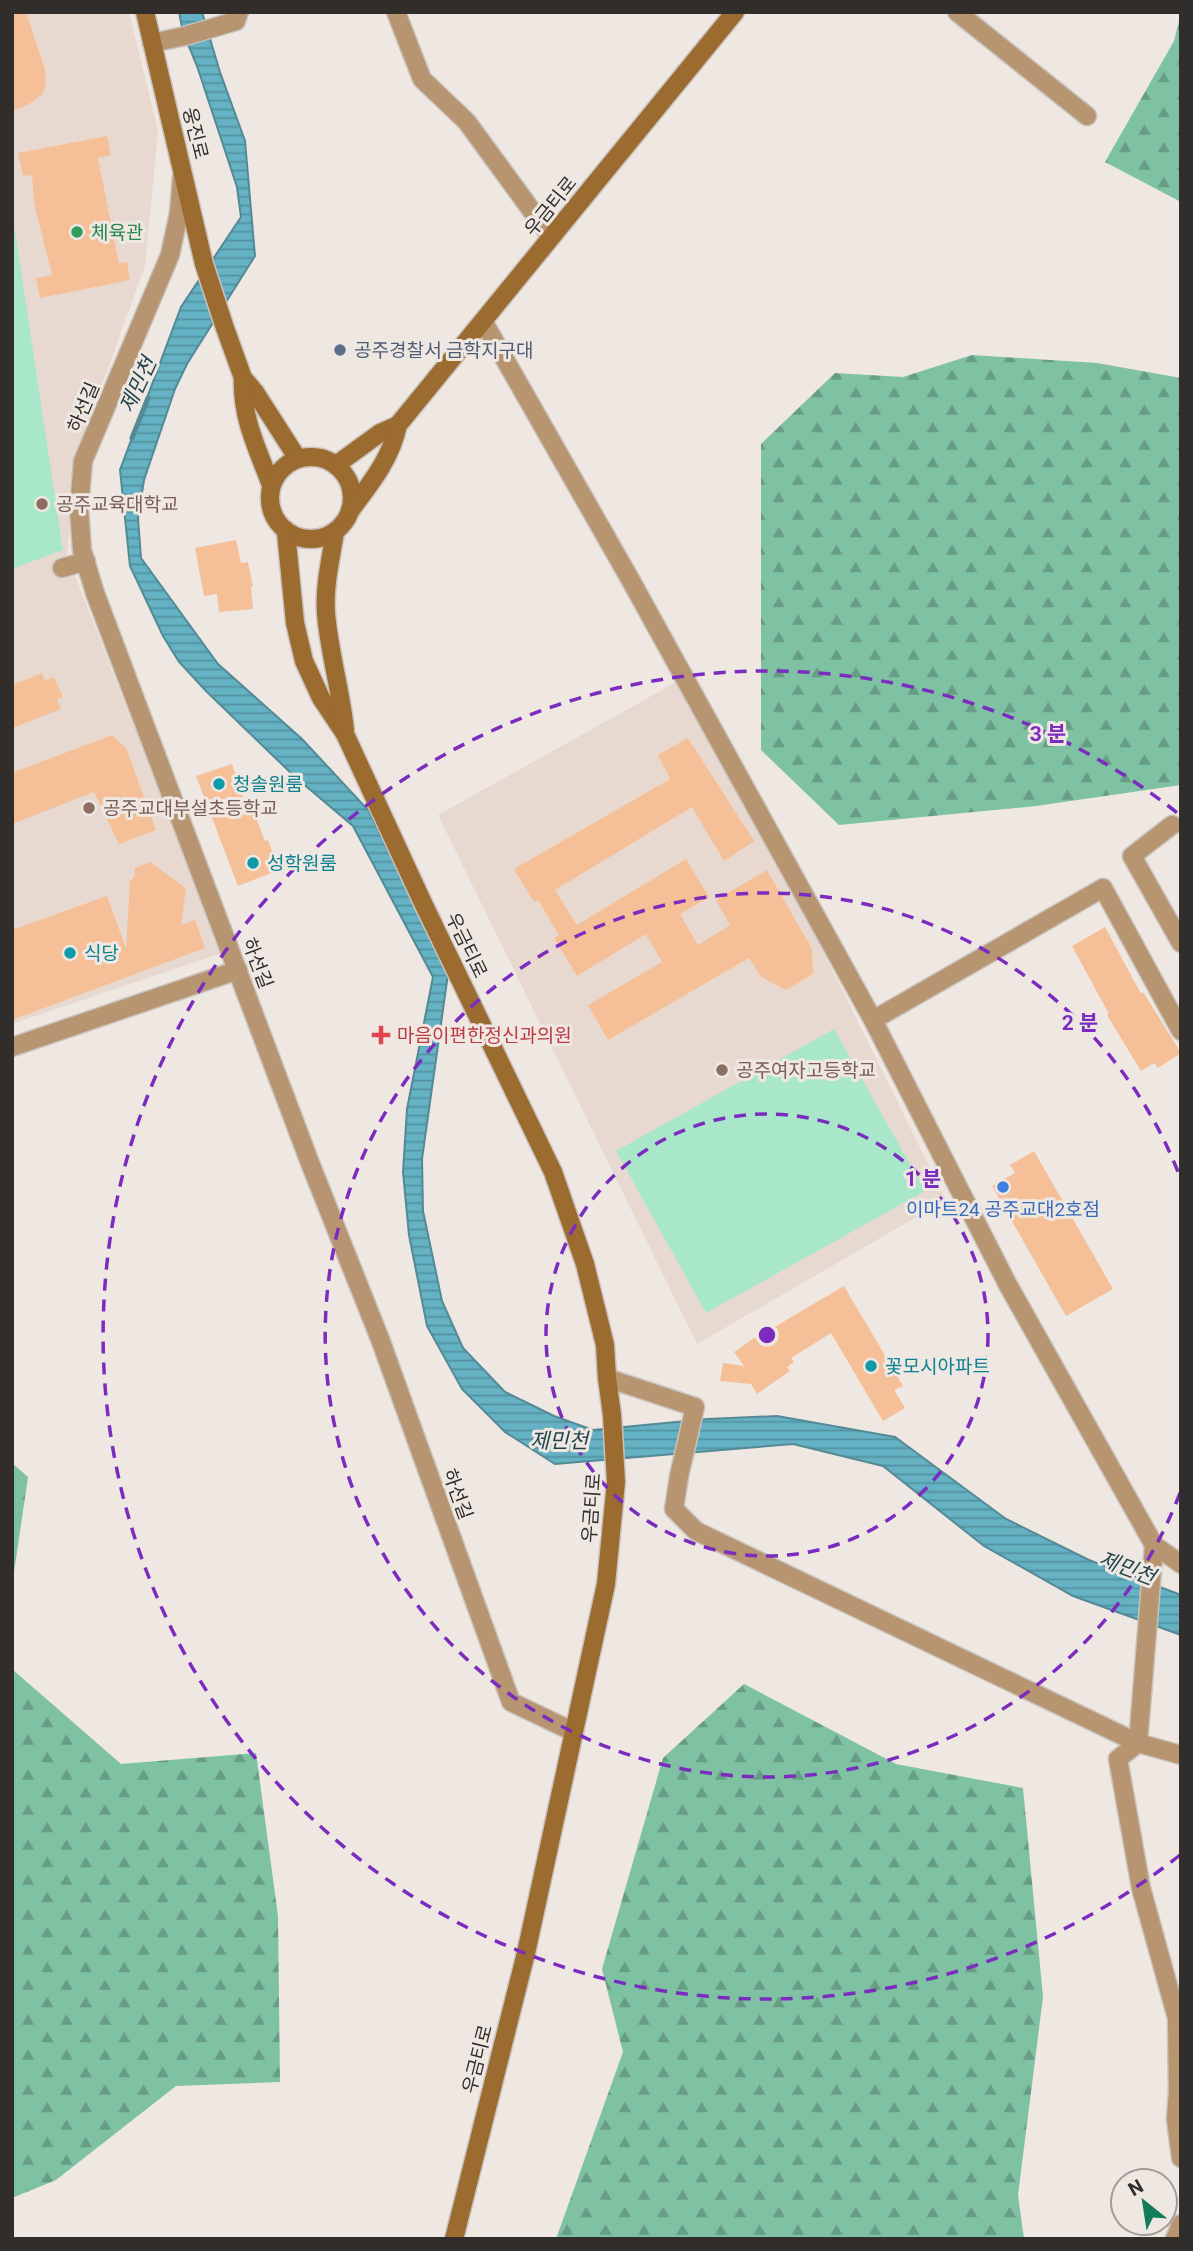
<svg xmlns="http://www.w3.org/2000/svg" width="1193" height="2251" font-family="Roboto,'Noto Sans KR',sans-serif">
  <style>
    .built { fill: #e8d9d0 }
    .forest { fill: url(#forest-firs) }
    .park { fill: #a9e7ca }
    .water { fill: url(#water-rules); stroke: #548a96; stroke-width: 2 }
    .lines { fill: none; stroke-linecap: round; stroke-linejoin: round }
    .stream { stroke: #548a96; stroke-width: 5 }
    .building { fill: #f5c097 }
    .street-casing { stroke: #c9c2bd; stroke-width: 21 }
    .secondary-casing { stroke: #c9c2bd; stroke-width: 21 }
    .street { stroke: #b69570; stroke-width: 18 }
    .secondary { stroke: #9b6b30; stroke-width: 18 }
    .ring { fill: none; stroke: #7b2cbf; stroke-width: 3.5; stroke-dasharray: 12 9 }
    .leisure-dot { fill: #2e9e5b; stroke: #efe7e2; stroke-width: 2.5 }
    .service-dot { fill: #5c6f8a; stroke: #efe7e2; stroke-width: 2.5 }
    .education-dot { fill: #8d6e63; stroke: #efe7e2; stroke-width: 2.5 }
    .culture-dot { fill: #0f9aa8; stroke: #efe7e2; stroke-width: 2.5 }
    .health-dot { fill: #e0444e; stroke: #efe7e2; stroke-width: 2.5 }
    .shop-dot { fill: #3f7fe0; stroke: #efe7e2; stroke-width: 2.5 }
    .labels { text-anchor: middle; stroke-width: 6; stroke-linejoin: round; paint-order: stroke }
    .street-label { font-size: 19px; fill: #302d2b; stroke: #efe7e2 }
    .leisure-label { font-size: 19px; fill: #27864d; stroke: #efe7e2; text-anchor: start }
    .service-label { font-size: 19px; fill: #4e5e75; stroke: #efe7e2; text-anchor: start }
    .education-label { font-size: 19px; fill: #785e54; stroke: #efe7e2; text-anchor: start }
    .culture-label { font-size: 19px; fill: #0d838f; stroke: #efe7e2; text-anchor: start }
    .health-label { font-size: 19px; fill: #be3a42; stroke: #efe7e2; text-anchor: start }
    .shop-label { font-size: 19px; fill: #366cbe; stroke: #efe7e2 }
    .water-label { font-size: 21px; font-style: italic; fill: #20454d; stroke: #efe7e2 }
    .centre { fill: #7b2cbf; stroke: #efe7e2; stroke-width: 3.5 }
    .ring-label { font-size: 21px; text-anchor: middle; font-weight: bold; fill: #7b2cbf; stroke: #efe7e2; stroke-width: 6; stroke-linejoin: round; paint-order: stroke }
  </style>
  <defs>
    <pattern id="forest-firs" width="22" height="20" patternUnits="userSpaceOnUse" patternTransform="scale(1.75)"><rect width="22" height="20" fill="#7ec1a3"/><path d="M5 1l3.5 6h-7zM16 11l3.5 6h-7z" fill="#689d85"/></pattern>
    <pattern id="water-rules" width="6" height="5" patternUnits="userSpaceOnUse" patternTransform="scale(1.75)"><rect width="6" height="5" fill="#64b2c4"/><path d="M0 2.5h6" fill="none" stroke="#53919f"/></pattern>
  </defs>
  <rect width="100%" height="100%" fill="#efe7e2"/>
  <g class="built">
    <polygon points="12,12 129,12 158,131 145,266 77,453 67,555 222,953 12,1024"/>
    <polygon points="680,680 817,939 946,1200 697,1344 438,815"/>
  </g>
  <g class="forest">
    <polygon points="1181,13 1181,202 1105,162 1174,41"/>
    <polygon points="972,355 1097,363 1181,378 1181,785 1036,806 839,825 761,750 761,444 835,373 903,377"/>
    <polygon points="12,1463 28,1477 12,1586"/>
    <polygon points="12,1669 121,1764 256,1753 278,1916 280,2082 176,2086 56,2180 12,2198"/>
    <polygon points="744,1684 896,1764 1023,1788 1043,1997 1018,2195 1024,2239 556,2239 623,2052 602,1969 663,1758"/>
  </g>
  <g class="park">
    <polygon points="12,211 63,550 12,569"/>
    <polygon points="834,1029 925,1191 706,1313 616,1151"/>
  </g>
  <polygon class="water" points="179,12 202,12 220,72 245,141 255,256 187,364 175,389 144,480 138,518 141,558 218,664 302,739 369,811 448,974 422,1159 423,1211 442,1301 463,1348 505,1392 554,1416 593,1430 707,1419 777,1416 895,1437 1006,1519 1089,1560 1181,1595 1181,1635 1073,1596 984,1546 883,1466 793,1444 555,1464 505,1432 462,1389 427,1326 409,1235 403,1172 407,1109 433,977 353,826 294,776 206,691 179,662 163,636 130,566 120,470 181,307 241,217 237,187 197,66 183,32"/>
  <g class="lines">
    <polyline class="stream" points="132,438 148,398"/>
  </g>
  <g class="building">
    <polygon points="12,12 26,12 45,70 46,84 43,94 29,104 12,111"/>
    <polygon points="107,136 111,155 98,158 119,263 127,262 130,280 40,298 36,278 52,275 34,203 32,175 23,176 18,153"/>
    <polygon points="236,540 241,563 248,562 253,587 251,587 253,609 219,612 217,594 204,596 195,548"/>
    <polygon points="42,673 45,681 54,677 63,697 57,699 61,709 12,728 12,685"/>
    <polygon points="112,735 126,748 156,830 119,844 94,792 12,824 12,773"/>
    <polygon points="688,738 754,841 724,861 692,807 555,890 577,925 686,859 709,897 680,914 698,945 730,925 716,900 767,870 812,949 813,974 786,990 761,977 749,958 608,1040 588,1005 662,962 646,934 577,976 554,938 559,935 538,900 534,902 514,869 670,779 658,755"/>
    <polygon points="232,764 245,802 249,800 265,841 268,840 279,870 238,886 196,776"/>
    <polygon points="150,862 186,888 181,925 195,920 205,948 12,1020 12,930 107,896 126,948 130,881 135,876 135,868"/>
    <polygon points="1105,927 1141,994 1143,992 1181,1053 1158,1068 1154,1063 1141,1071 1107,1015 1109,1014 1072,946"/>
    <polygon points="1034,1151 1113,1289 1066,1316 992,1186 1015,1173 1010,1165"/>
    <polygon points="844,1286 903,1386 894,1390 905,1408 883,1421 831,1333 791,1358 794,1362 787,1367 790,1371 757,1394 751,1384 720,1381 723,1363 744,1366 734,1352 770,1327 771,1329"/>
  </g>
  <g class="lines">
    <defs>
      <g id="street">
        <polyline points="396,12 422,79 467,122 551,237"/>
        <polyline points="957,12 1087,116"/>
        <polyline points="152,43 185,36 236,21 239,12"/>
        <polyline points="182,177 179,213 170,255 83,461 79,509 82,550 95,593 310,1163 380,1339 511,1702 574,1732"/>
        <polyline points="483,321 630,579 873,1020 1008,1285 1154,1545 1181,1564"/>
        <polyline points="62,568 86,561"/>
        <polyline points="1172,825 1132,856 1181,943"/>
        <polyline points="873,1020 1103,888 1181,1031"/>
        <polyline points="12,1047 238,970"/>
        <polyline points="607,1378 695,1407 679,1476 674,1509 696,1531 1138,1743 1181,1755"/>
        <polyline points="1154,1545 1138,1743 1118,1759 1141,1888 1177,2018 1178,2091 1176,2119 1181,2158"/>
        <polyline points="1175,2239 1181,2224"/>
      </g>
      <g id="secondary">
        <polyline points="145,12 204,264 225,328 243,378 255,392 298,459"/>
        <path d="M243 378C241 417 258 450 271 485"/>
        <circle cx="311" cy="498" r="41"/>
        <polyline points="336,465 380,433 398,425"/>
        <path d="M350 511C370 484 391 459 398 425L735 12"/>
        <polyline points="286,532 295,623 304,661 321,698 345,734 423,903 553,1172 585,1264 605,1345 607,1378 612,1415 616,1482 606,1584 526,1953 454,2239"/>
        <path d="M335 532C331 558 324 586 326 613 329 652 341 691 345 730"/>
      </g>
    </defs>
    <use href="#street" class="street-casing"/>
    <use href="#secondary" class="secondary-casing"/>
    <use href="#street" class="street"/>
    <use href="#secondary" class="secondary"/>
  </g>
  <g class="ring">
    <circle cx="767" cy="1335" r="221"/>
    <path d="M1180 1493A442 442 0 1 1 1180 1177"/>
    <path d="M1180 1855A664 664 0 1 1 1180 815"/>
  </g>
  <circle class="leisure-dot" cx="77" cy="232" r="7"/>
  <circle class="service-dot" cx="340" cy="350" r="7"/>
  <g class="education-dot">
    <circle cx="42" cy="504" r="7"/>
    <circle cx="89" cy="808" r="7"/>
    <circle cx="722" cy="1070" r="7"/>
  </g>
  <g class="culture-dot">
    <circle cx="219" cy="784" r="7"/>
    <circle cx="253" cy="863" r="7"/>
    <circle cx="70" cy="953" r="7"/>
    <circle cx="871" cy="1366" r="7"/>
  </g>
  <path class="health-dot" d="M377.5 1024.5h7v7h7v7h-7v7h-7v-7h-7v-7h7z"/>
  <circle class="shop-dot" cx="1003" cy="1187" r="7"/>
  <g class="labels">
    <g class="street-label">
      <text transform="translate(196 133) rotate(76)" y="7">웅진로</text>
      <text transform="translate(550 206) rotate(-51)" y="7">우금티로</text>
      <text transform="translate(83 407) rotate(-67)" y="7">하선길</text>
      <text transform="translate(467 945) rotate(64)" y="7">우금티로</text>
      <text transform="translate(258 963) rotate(69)" y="7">하선길</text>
      <text transform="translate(458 1494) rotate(70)" y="7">하선길</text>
      <text transform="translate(591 1508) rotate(-86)" y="7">우금티로</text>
      <text transform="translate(477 2059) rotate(-76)" y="7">우금티로</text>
    </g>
    <g class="leisure-label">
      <text x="91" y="239">체육관</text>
    </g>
    <g class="service-label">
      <text x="354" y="357">공주경찰서 금학지구대</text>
    </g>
    <g class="education-label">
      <text x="56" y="511">공주교육대학교</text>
      <text x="103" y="815">공주교대부설초등학교</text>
      <text x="736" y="1077">공주여자고등학교</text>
    </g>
    <g class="culture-label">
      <text x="233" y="791">청솔원룸</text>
      <text x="267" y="870">성학원룸</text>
      <text x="84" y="960">식당</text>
      <text x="885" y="1373">꽃모시아파트</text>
    </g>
    <g class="health-label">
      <text x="397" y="1042">마음이편한정신과의원</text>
    </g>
    <g class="shop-label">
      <text x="1003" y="1216">이마트24 공주교대2호점</text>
    </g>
    <g class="water-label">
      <text transform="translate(138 385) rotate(-65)" y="7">제민천</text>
      <text x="559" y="1448">제민천</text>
      <text transform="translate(1127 1568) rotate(21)" y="7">제민천</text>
    </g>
  </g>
  <circle cx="767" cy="1335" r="10" class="centre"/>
  <g class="ring-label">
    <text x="1048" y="741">3 분</text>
    <text x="1080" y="1030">2 분</text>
    <text x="923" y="1186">1 분</text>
  </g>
  <rect width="1193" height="2251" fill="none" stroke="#302d2b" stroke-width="28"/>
  <g transform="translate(1144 2202) rotate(330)"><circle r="33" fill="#efe7e2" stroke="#a39d99" stroke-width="2"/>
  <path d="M0-5L12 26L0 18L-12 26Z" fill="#127e59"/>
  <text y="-10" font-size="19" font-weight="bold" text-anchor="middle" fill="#302d2b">N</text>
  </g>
</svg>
